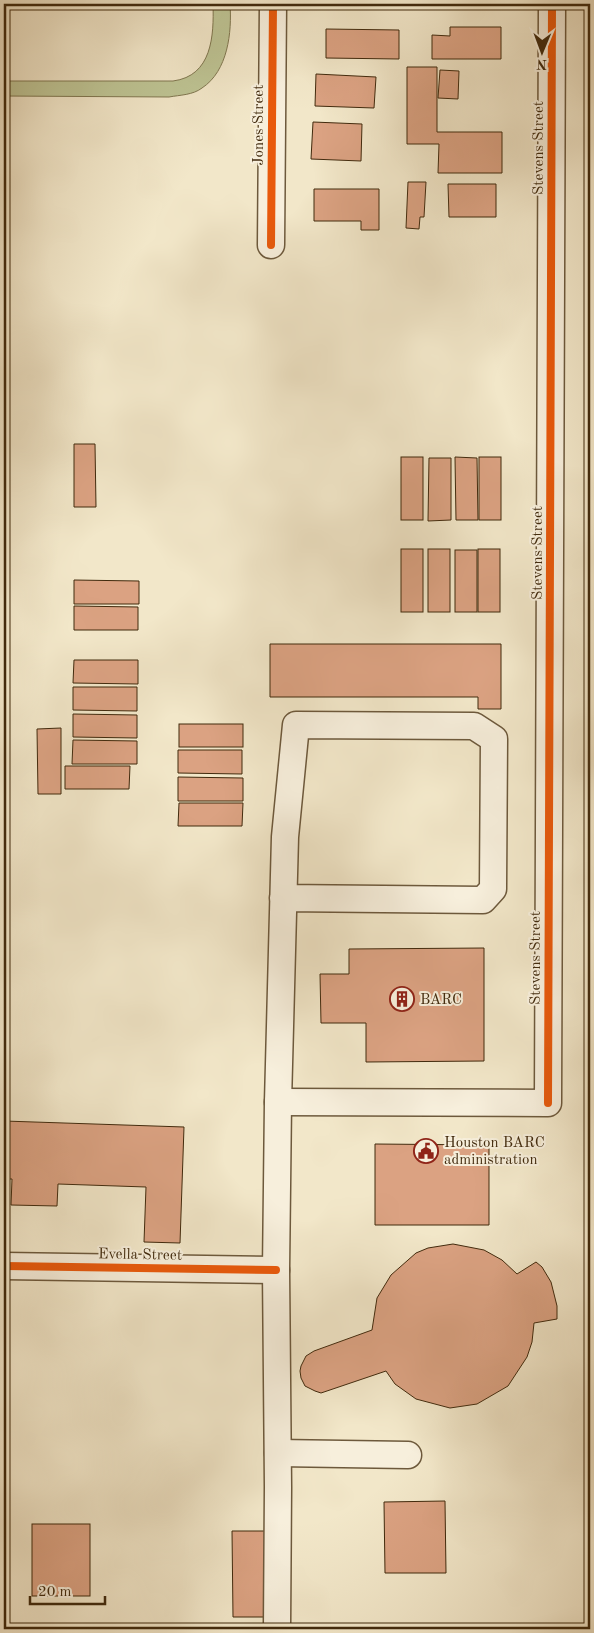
<svg xmlns="http://www.w3.org/2000/svg" width="594" height="1633" font-family="'Old Standard TT',serif">
  <style>
    .green { fill: #bec494; stroke: #807750 }
    .building { fill: #dba282; stroke: #412a0d }
    .lines { fill: none; stroke-linecap: round; stroke-linejoin: round }
    .minor-casing { stroke: #6d593c; stroke-width: 29 }
    .minor { stroke: #f7efdc; stroke-width: 26 }
    .cycleway-casing { stroke: #f7efdc; stroke-width: 11 }
    .cycleway { stroke: #e8590c; stroke-width: 8 }
    .labels { text-anchor: middle; stroke-width: 4; stroke-linejoin: round; paint-order: stroke }
    .street-label { font-size: 15px; fill: #412a0d; stroke: #f7efdc }
    .poi-label { font-size: 15px; fill: #412a0d; stroke: #f7efdc; text-anchor: start }
  </style>
  <rect width="100%" height="100%" fill="#f2e7c9"/>
  <filter id="stains"><feTurbulence type="fractalNoise" baseFrequency=".004" numOctaves="4"/><feColorMatrix values="0 0 0 0 .2 0 0 0 0 .09 0 0 0 0 .02 0 0 0 .5 -.17"/></filter>
  <radialGradient id="worn" r=".72"><stop offset=".6" stop-color="#630" stop-opacity="0"/><stop offset="1" stop-color="#630" stop-opacity=".3"/></radialGradient>
  <path class="green" d="M213 4H230C232 32 228 71 202 88 193 95 180 95 169 97L4 96V81H173C212 76 214 36 213 4Z"/>
  <g class="building">
    <polygon points="450,27 501,27 501,59 432,59 432,35 450,36"/>
    <polygon points="326,29 399,30 399,59 326,58"/>
    <polygon points="407,67 437,67 437,132 502,132 502,173 438,173 439,144 407,144"/>
    <polygon points="440,70 459,71 458,99 438,98"/>
    <polygon points="316,74 376,77 374,108 315,106"/>
    <polygon points="313,122 362,124 361,161 311,159"/>
    <polygon points="408,182 426,182 424,217 420,217 419,229 406,228"/>
    <polygon points="448,184 496,184 496,217 449,217"/>
    <polygon points="314,189 379,189 379,230 361,230 361,221 314,221"/>
    <polygon points="74,444 95,444 96,507 74,507"/>
    <rect x="401" y="457" width="22" height="63"/>
    <polygon points="455,457 477,458 478,520 456,520"/>
    <rect x="479" y="457" width="22" height="63"/>
    <polygon points="429,458 451,458 451,520 428,521"/>
    <rect x="401" y="549" width="22" height="63"/>
    <rect x="428" y="549" width="22" height="63"/>
    <rect x="478" y="549" width="22" height="63"/>
    <rect x="455" y="550" width="22" height="62"/>
    <polygon points="74,580 139,581 139,604 74,604"/>
    <polygon points="74,606 138,607 138,630 74,630"/>
    <polygon points="270,644 501,644 501,709 478,709 478,697 270,697"/>
    <polygon points="74,660 138,660 138,684 73,683"/>
    <polygon points="73,687 137,687 137,711 73,710"/>
    <polygon points="73,714 137,715 137,738 73,737"/>
    <rect x="179" y="724" width="64" height="23"/>
    <polygon points="61,728 61,794 38,794 37,729"/>
    <polygon points="73,740 137,741 137,764 72,764"/>
    <polygon points="178,750 242,750 242,774 178,773"/>
    <polygon points="65,766 130,766 129,789 65,789"/>
    <polygon points="178,777 243,778 243,801 178,801"/>
    <polygon points="179,803 243,803 242,826 178,826"/>
    <polygon points="484,948 484,1061 366,1062 366,1023 321,1023 320,974 349,974 349,949"/>
    <polygon points="4,1121 184,1127 180,1243 144,1242 146,1187 58,1184 57,1206 11,1205 12,1179 4,1179"/>
    <polygon points="375,1144 489,1145 489,1225 375,1225"/>
    <polygon points="453,1244 484,1250 502,1260 517,1274 536,1262 542,1267 551,1282 557,1306 557,1319 534,1323 532,1342 527,1357 508,1386 477,1404 450,1408 416,1399 395,1384 386,1371 321,1393 315,1391 305,1386 301,1378 300,1371 301,1366 306,1356 314,1351 372,1330 377,1298 391,1275 416,1253 428,1248"/>
    <polygon points="445,1501 446,1573 385,1573 384,1502"/>
    <rect x="32" y="1524" width="58" height="72"/>
    <polygon points="232,1531 265,1531 266,1617 233,1617"/>
  </g>
  <g class="lines">
    <defs>
      <g id="minor">
        <polyline points="271,245 273,4"/>
        <polyline points="278,1102 548,1103 552,4"/>
        <polyline points="4,1266 276,1270"/>
        <polyline points="278,1453 408,1455"/>
        <polyline points="277,1629 278,1487 276,1270 278,1102 285,837 296,725 474,726 494,739 493,889 483,900 283,898"/>
      </g>
    </defs>
    <use href="#minor" class="minor-casing"/>
    <use href="#minor" class="minor"/>
    <defs>
      <g id="cycleway">
        <polyline points="271,245 273,4"/>
        <polyline points="548,1103 552,4"/>
        <polyline points="4,1266 276,1270"/>
      </g>
    </defs>
    <use href="#cycleway" class="cycleway-casing"/>
    <use href="#cycleway" class="cycleway"/>
  </g>
  <defs>
    <symbol id="building-ring" viewBox="-11 -11 22 22"><circle r="9.5" fill="#f7efdc" stroke="#8f2418" stroke-width="1.5"/><path d="M-4-6H4V6H1V3H-1V6H-4ZM-2.5-4.3h1.7v1.8h-1.7ZM.8-4.3h1.7v1.8H.8ZM-2.5-1h1.7V.8h-1.7ZM.8-1h1.7V.8H.8Z" fill="#8f2418"/></symbol>
    <symbol id="civic-ring" viewBox="-11 -11 22 22"><circle r="9.5" fill="#f7efdc" stroke="#8f2418" stroke-width="1.5"/><path d="M-.6-6.5H3V-4.5H.6V-3L4-1V1h2V6H-6V1h2V-1L-.6-3ZM-1.2 2.5V6h2.4V2.5Z" fill="#8f2418"/></symbol>
  </defs>
  <g fill-rule="evenodd">
    <use href="#building-ring" x="388" y="985" width="28" height="28"/>
    <use href="#civic-ring" x="412" y="1137" width="28" height="28"/>
  </g>
  <g class="labels">
    <g class="street-label">
      <text transform="translate(258 125) rotate(-90)" y="5">Jones Street</text>
      <text transform="translate(538 148) rotate(-90)" y="5">Stevens Street</text>
      <text transform="translate(537 553) rotate(-90)" y="5">Stevens Street</text>
      <text transform="translate(535 958) rotate(-90)" y="5">Stevens Street</text>
      <text transform="translate(140 1254) rotate(1)" y="5">Evella Street</text>
    </g>
    <g class="poi-label">
      <text x="420" y="1004">BARC</text>
      <text x="444" y="1147">Houston BARC<tspan x="444" dy="17">administration</tspan></text>
    </g>
  </g>
  <rect width="594" height="1633" fill="none" stroke="#f2e7c9" stroke-width="20"/>
  <rect x="5" y="5" width="584" height="1623" fill="none" stroke="#412a0d" stroke-width="2.5"/>
  <rect x="10" y="10" width="574" height="1613" fill="none" stroke="#412a0d"/>
  <g transform="translate(542 52) rotate(181)" stroke="#f7efdc" stroke-width="4" paint-order="stroke">
  <path d="M0-4L9 19L0 12L-9 19Z" fill="#412a0d"/>
  <text y="-8" font-size="14" font-weight="bold" text-anchor="middle" fill="#412a0d">N</text>
  </g>
  <path d="M30 1596v8h75v-8" fill="none" stroke="#412a0d" stroke-width="2.5"/>
  <text x="38" y="1596" font-size="15" fill="#412a0d" stroke="#f7efdc" stroke-width="4" paint-order="stroke">20 m</text>
  <rect width="100%" height="100%" filter="url(#stains)"/>
  <rect width="100%" height="100%" fill="url(#worn)"/>
</svg>
